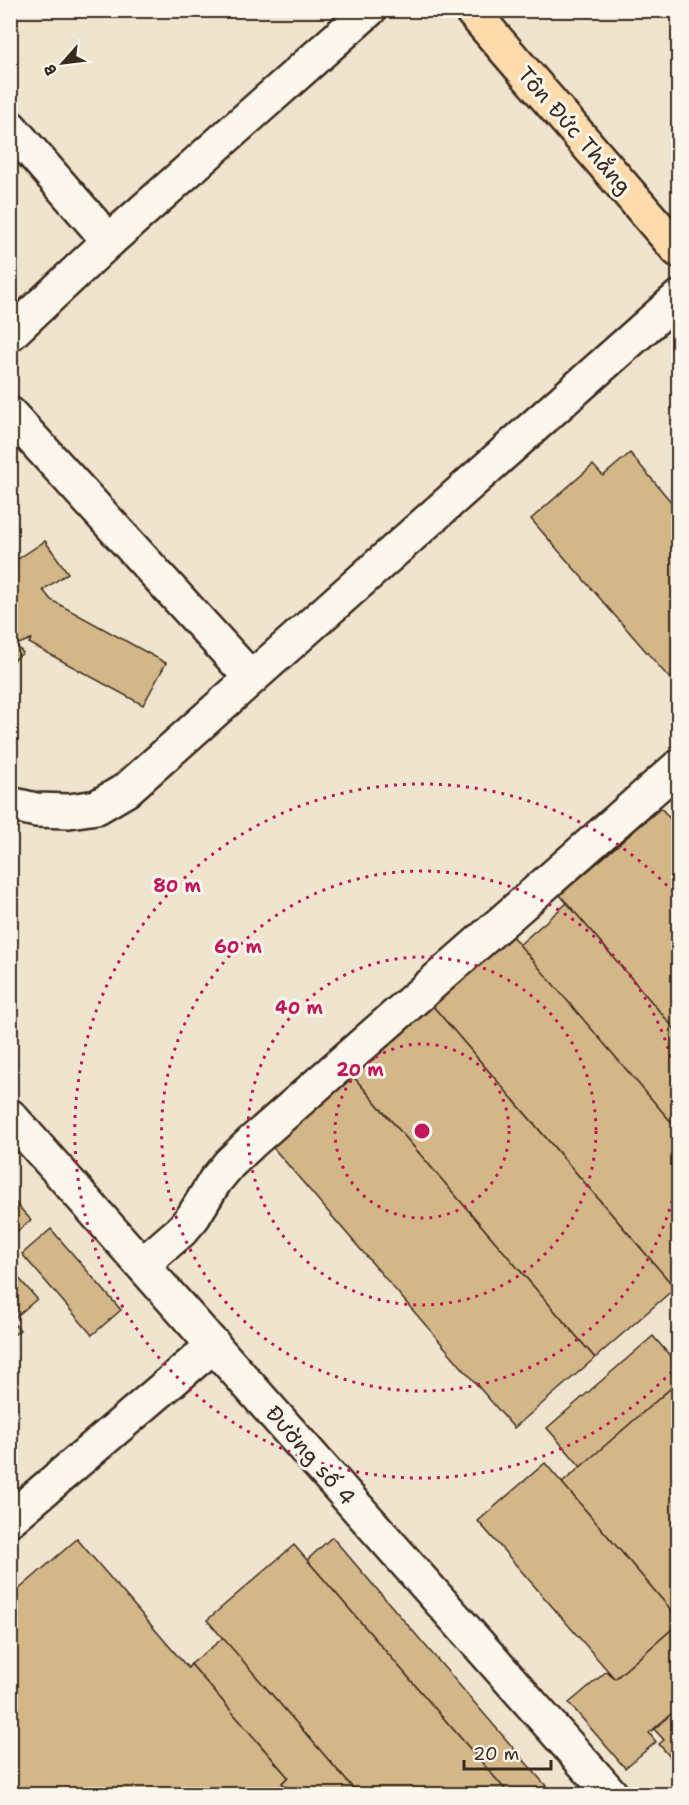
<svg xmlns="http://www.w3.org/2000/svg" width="689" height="1805" font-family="'Shantell Sans',sans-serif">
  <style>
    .built { fill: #efe4ce }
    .building { fill: #d4b789; stroke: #3b2a1e; stroke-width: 1.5 }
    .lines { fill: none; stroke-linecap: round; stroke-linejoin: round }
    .minor-casing { stroke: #3b2a1e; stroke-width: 38 }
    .major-casing { stroke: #3b2a1e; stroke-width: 38 }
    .minor { stroke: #fbf7ec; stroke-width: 33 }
    .major { stroke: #fedbac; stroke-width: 33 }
    .ring { fill: none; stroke: #c2185b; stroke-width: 3; stroke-dasharray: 3 6 }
    .labels { text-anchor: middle; stroke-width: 6; stroke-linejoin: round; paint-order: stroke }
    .street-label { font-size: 22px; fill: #3b2a1e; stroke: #fbf7ec }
    .centre { fill: #c2185b; stroke: #fbf7ec; stroke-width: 3 }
    .ring-label { font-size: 18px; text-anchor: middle; font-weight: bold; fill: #c2185b; stroke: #fbf7ec; stroke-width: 6; stroke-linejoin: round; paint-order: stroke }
  </style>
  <rect width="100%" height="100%" fill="#fbf7ec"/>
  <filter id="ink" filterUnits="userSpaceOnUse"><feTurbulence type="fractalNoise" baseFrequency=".0167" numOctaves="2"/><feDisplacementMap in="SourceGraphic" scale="12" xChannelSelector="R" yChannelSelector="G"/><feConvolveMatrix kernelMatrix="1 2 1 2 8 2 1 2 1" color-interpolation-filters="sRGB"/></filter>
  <g filter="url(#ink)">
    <rect class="built" x="11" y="11" width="667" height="1783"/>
    <g class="building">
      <polygon points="630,453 678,510 678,671 670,679 531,519 593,465 603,476"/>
      <polygon points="45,541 68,573 43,590 51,600 166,663 143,705 29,643 31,639 16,645 23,653 10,663 10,550 15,561"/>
      <polygon points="661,808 678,828 678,1033 560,895"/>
      <polygon points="567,903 678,1033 678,1130 519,945"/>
      <polygon points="511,935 678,1130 678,1286 675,1288 431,1004"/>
      <polygon points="431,1004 675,1288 595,1358 351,1074"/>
      <polygon points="351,1074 595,1358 514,1428 270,1144"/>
      <polygon points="10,1197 31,1220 10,1237"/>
      <polygon points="51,1229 121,1310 92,1335 22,1254"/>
      <polygon points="10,1268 37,1299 11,1321 20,1330 10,1338"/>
      <polygon points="653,1336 678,1365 678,1382 581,1467 547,1428"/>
      <polygon points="678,1382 678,1618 562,1483"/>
      <polygon points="545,1463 678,1618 678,1624 615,1679 478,1521"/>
      <polygon points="332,1537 553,1794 509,1794 307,1560"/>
      <polygon points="77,1539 188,1668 191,1664 288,1777 282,1783 292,1794 10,1794 10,1597"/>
      <polygon points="294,1545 307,1560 509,1794 358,1794 207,1620"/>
      <polygon points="678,1624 678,1708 649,1733 656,1742 625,1768 569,1703 607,1671 615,1679"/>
      <polygon points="223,1638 358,1794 292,1794 282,1783 288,1777 191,1664"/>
      <polygon points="678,1708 678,1766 659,1744 664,1740 654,1729"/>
    </g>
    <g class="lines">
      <defs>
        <g id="minor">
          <polyline points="10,127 109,241"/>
          <polyline points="10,334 109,241 369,10"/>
          <polyline points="10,414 251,678"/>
          <polyline points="10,804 36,810 69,811 97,807 126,790 678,298"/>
          <polyline points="10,1116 611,1794"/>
          <polyline points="143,1264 181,1231 193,1217 215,1181 229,1164 252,1142 678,767"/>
          <polyline points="10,1519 214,1345"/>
        </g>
        <polyline id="major" points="471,10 678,250"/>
      </defs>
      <use href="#minor" class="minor-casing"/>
      <use href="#major" class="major-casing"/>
      <use href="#minor" class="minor"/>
      <use href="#major" class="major"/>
    </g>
  </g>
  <g class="ring">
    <circle cx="422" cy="1131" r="87"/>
    <circle cx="422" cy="1131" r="174"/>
    <path d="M678 1174A260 260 0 1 1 678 1088"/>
    <path d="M678 1365A347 347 0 1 1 678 897"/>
  </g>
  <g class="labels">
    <g class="street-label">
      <text transform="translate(575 130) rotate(49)" y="8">Tôn Đức Thắng</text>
      <text transform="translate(311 1455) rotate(49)" y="8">Đường số 4</text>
    </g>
  </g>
  <circle cx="422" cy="1131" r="9" class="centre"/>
  <g class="ring-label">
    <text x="177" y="892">80 m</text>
    <text x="238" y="953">60 m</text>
    <text x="299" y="1014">40 m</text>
    <text x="360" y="1076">20 m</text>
  </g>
  <rect width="689" height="1805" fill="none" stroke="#fbf7ec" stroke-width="36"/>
  <rect x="18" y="18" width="653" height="1769" fill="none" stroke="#3b2a1e" stroke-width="2" filter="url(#ink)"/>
  <g transform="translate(63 63) rotate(242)" stroke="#fbf7ec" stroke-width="4.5" paint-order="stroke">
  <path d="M0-4.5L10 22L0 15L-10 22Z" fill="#3b2a1e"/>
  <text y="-9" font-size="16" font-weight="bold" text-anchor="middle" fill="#3b2a1e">B</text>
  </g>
  <path d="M464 1760v9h87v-9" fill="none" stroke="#3b2a1e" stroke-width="3"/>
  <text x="473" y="1760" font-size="18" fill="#3b2a1e" stroke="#fbf7ec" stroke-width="4.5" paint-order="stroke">20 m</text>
</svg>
